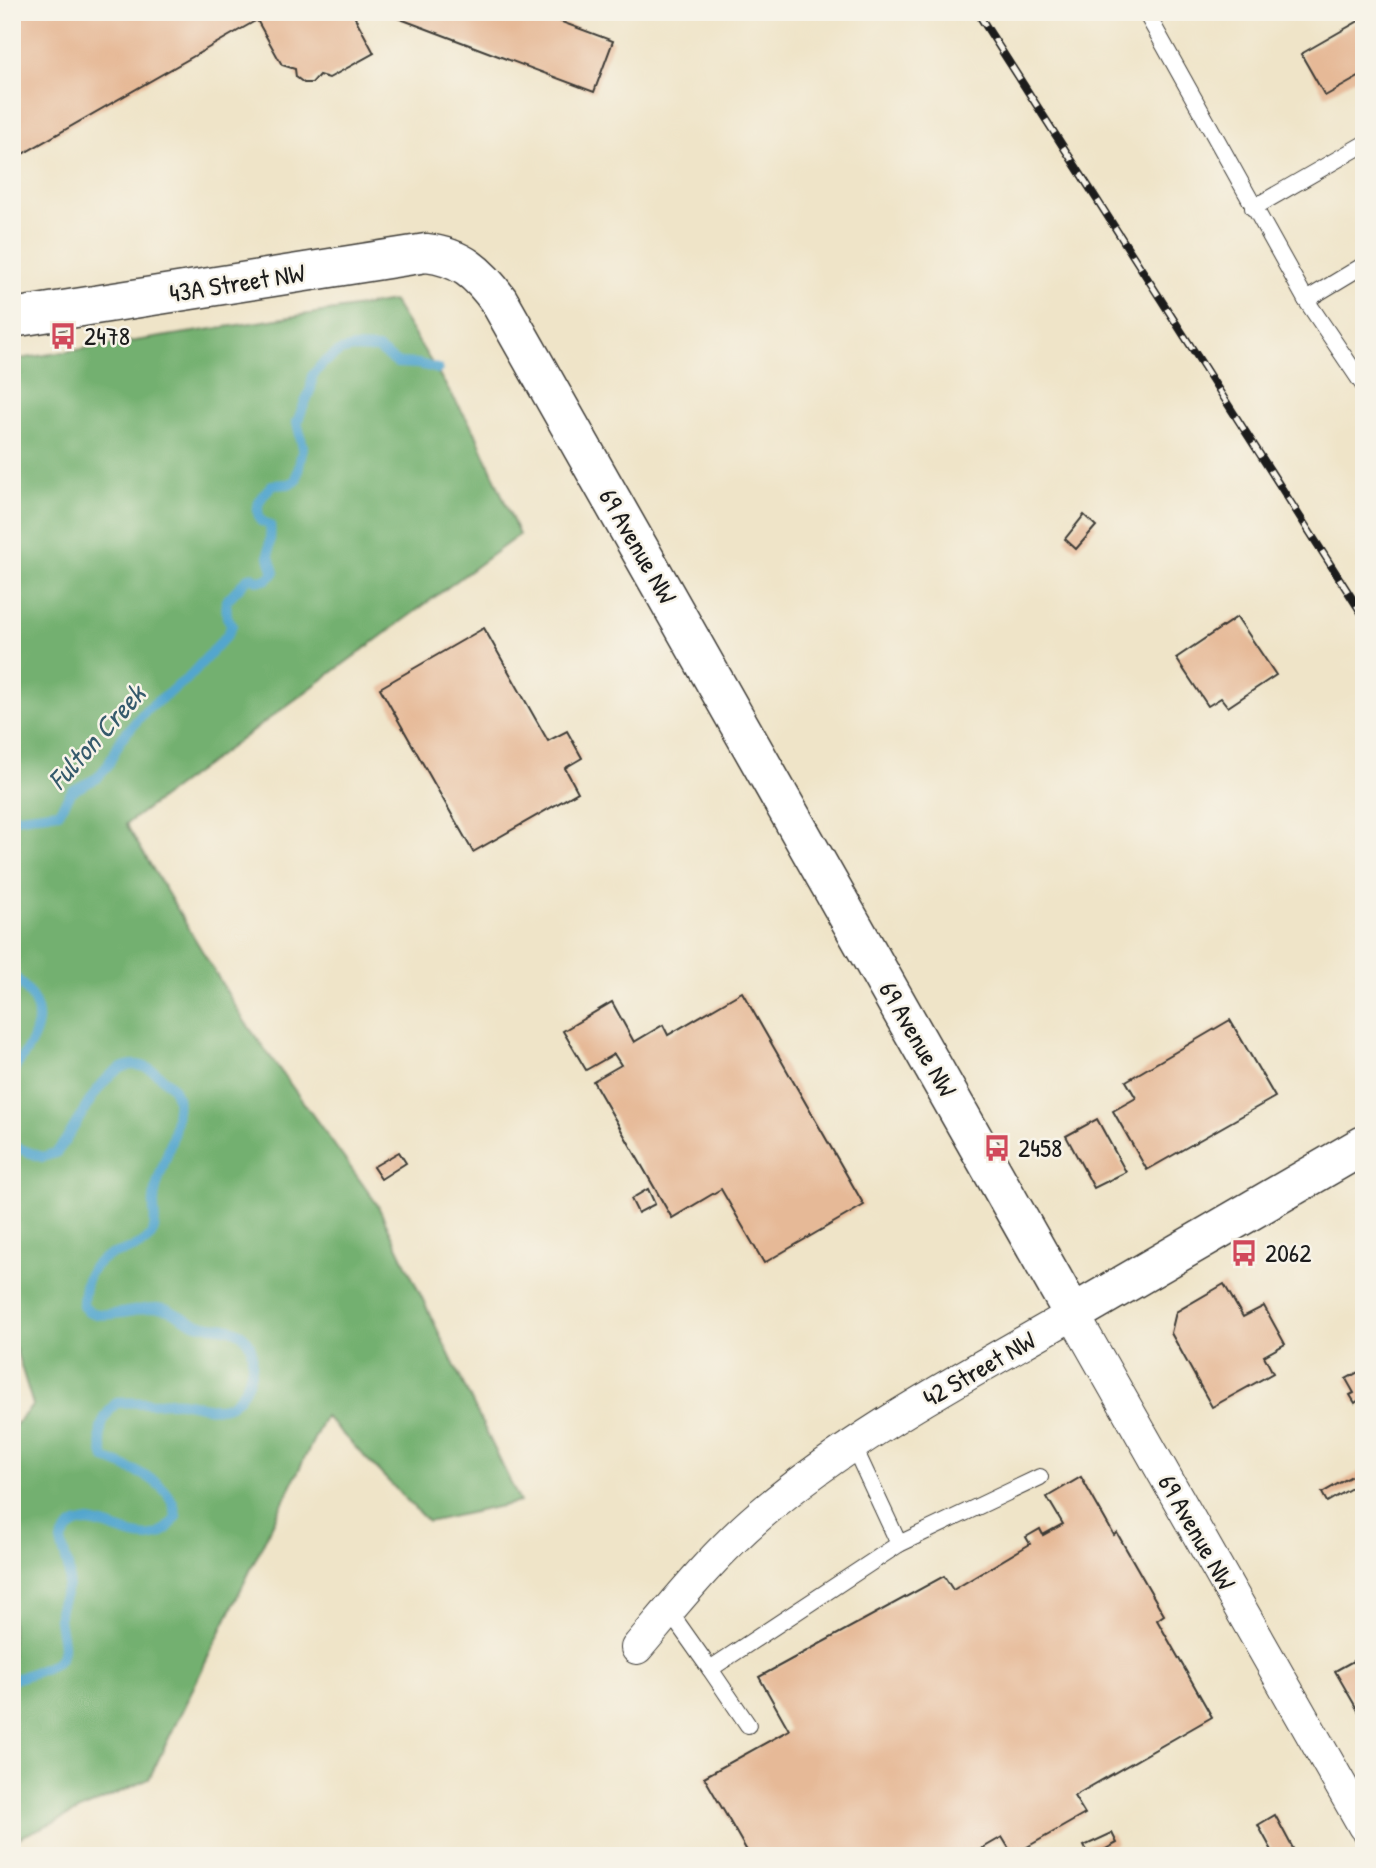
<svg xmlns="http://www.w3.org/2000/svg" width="1376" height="1868" font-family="'Patrick Hand',sans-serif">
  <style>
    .forest { fill: #73b06f; stroke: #486646; stroke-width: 2 }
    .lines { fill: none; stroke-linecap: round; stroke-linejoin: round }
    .stream { stroke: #53a6ce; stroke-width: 10 }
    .building { fill: #e6b997 }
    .service-casing { stroke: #3c3a36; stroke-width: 18 }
    .minor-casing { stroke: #3c3a36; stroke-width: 34 }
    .tertiary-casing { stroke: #3c3a36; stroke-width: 41 }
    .service { stroke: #fff; stroke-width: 16 }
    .minor { stroke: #fff; stroke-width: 32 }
    .tertiary { stroke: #fff; stroke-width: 38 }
    .rail-casing { stroke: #1c1c1c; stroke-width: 8 }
    .rail { stroke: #f7f3e8; stroke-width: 5; stroke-dasharray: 16; stroke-linecap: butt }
    .labels { text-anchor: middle; stroke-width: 5; stroke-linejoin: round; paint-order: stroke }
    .street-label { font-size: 26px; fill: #1c1c1c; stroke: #f7f3e8 }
    .poi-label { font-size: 26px; fill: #1c1c1c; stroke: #f7f3e8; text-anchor: start }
    .water-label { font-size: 28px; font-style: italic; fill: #355a6c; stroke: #f7f3e8 }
  </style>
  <rect width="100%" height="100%" fill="#f7f3e8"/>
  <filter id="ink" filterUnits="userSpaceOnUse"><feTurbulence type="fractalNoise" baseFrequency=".0143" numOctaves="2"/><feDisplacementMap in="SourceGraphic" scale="14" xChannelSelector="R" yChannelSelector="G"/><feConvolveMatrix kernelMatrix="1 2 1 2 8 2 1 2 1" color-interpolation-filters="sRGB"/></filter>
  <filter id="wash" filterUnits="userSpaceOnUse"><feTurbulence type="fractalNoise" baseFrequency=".00686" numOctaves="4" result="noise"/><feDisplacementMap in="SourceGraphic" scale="28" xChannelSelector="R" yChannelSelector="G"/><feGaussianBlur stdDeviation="1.57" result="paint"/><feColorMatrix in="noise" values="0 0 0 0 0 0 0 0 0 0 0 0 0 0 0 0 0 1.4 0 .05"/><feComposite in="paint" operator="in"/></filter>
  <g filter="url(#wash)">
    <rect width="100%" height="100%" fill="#efe4c8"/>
    <polygon class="forest" points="393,301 475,432 519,535 126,824 243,1019 377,1204 520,1502 428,1522 325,1416 149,1779 12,1841 12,1429 33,1405 12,1337 12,360"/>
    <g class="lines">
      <g class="stream">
        <path d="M12 818 59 812 72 791 97 778 108 765 121 739 146 710 187 679 228 634 232 625 227 617 226 601 248 578 252 577C260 583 267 581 274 573 273 568 269 560 269 555 268 545 272 535 270 525L261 521C253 505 261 497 272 485L288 484 296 481 303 447 297 422 311 388 312 376 322 364 340 351 353 348 378 349 397 363 419 364 438 369"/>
        <path d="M12 975C54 1011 39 1034 12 1072"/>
        <path d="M12 1146 42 1157 56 1153C85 1121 111 1028 166 1081 175 1088 179 1097 177 1109 176 1121 174 1134 170 1145 165 1164 155 1181 154 1201 153 1211 157 1223 153 1232 137 1264 84 1235 83 1306 96 1324 136 1308 155 1308 171 1307 180 1318 194 1323 208 1328 223 1325 236 1331 247 1336 252 1346 252 1357 253 1368 250 1378 245 1388 229 1419 209 1406 181 1402 172 1401 163 1403 154 1403 141 1403 129 1402 116 1403 99 1420 97 1435 105 1458 134 1472 172 1479 176 1516 149 1568 99 1503 70 1528 66 1531 63 1537 61 1541 63 1554 70 1565 69 1578 69 1591 59 1602 59 1614 58 1627 67 1645 61 1657 55 1668 24 1675 12 1680"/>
      </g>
    </g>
    <g id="blocks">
      <g class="building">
        <polygon points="12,12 352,12 374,53 329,78 319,75 312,83 304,83 296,77 295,69 282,65 257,20 12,160"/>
        <polygon points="382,12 535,12 613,41 594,92"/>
        <polygon points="1364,18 1364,74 1325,96 1301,54"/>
        <polygon points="1084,515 1096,526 1076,549 1065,539"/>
        <polygon points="1237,617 1276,675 1228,707 1221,698 1208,706 1176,658"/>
        <polygon points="484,628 548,741 567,731 582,758 565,768 578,792 473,852 380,688"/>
        <polygon points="742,992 864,1205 764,1263 721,1189 672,1218 593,1081 621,1065 614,1054 586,1070 563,1031 612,1002 634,1042 663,1025 668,1035"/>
        <polygon points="1230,1020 1275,1097 1147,1170 1113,1111 1136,1098 1126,1081"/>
        <polygon points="1097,1119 1126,1172 1094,1188 1066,1136"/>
        <polygon points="399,1152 406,1163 381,1179 373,1167"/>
        <polygon points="648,1189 655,1204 638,1213 631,1199"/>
        <polygon points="1224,1284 1243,1317 1264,1306 1285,1344 1264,1356 1273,1373 1212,1407 1171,1333 1176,1312"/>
        <polygon points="1364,1369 1364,1409 1359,1400 1355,1403 1350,1395 1354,1393 1346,1379"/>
        <polygon points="1364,1469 1364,1481 1327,1502 1322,1493"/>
        <polygon points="1081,1477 1114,1535 1117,1533 1164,1615 1157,1620 1212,1717 1074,1796 1085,1814 1013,1855 1002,1837 969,1856 750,1856 704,1777 789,1730 759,1677 944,1576 953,1590 1030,1544 1026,1537 1040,1529 1043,1535 1063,1524 1047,1497"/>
        <polygon points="1364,1655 1364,1721 1335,1671"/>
        <polygon points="1275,1815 1297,1856 1275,1856 1258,1825"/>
        <polygon points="1112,1833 1117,1843 1093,1856 1089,1856 1084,1846"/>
      </g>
    </g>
  </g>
  <g filter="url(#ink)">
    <use href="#blocks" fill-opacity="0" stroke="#3c3a36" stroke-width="2"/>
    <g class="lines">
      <defs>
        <g id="service">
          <polyline points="1159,12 1149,18 1306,300"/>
          <polyline points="1253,208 1364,144"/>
          <polyline points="1364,265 1306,300 1364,386"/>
          <polyline points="853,1445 899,1544 1040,1477"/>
          <polyline points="669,1611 710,1669 899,1544"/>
          <polyline points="710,1669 748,1725"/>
        </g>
        <path id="minor" d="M637 1648C676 1602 714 1554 760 1515 854 1434 966 1376 1073 1314L1364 1826"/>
        <path id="tertiary" d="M12 318 426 253C461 257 479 273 499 301L1073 1314 1364 1145"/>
      </defs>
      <use href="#service" class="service-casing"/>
      <use href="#minor" class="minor-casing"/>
      <use href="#tertiary" class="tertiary-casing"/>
      <use href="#service" class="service"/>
      <use href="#minor" class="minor"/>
      <use href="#tertiary" class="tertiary"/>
      <defs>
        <polyline id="rail" points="977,12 1364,617"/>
      </defs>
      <use href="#rail" class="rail-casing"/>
      <use href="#rail" class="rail"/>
    </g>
  </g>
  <defs>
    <symbol id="bus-bare" viewBox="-9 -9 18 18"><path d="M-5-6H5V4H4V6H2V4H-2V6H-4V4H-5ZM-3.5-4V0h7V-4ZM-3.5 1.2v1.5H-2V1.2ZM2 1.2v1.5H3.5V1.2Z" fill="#d1495b" stroke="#f7f3e8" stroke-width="2.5" paint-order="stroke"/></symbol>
  </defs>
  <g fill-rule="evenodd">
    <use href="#bus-bare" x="44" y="317" width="38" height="38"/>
    <use href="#bus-bare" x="978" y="1129" width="38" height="38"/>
    <use href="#bus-bare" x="1225" y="1234" width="38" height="38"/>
  </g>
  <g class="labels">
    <g class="street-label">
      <text transform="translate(237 283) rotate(-9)" y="9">43A Street NW</text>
      <text transform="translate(638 546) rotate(60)" y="9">69 Avenue NW</text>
      <text transform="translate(918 1039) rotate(60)" y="9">69 Avenue NW</text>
      <text transform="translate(979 1369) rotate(-30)" y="9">42 Street NW</text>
      <text transform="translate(1197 1532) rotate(60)" y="9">69 Avenue NW</text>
    </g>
    <g class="poi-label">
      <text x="84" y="345">2478</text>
      <text x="1018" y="1157">2458</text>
      <text x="1265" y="1262">2062</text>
    </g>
    <g class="water-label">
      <text transform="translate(96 737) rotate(-48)" y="10">Fulton Creek</text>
    </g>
  </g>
  <rect width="1376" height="1868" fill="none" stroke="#f7f3e8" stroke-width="42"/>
</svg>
